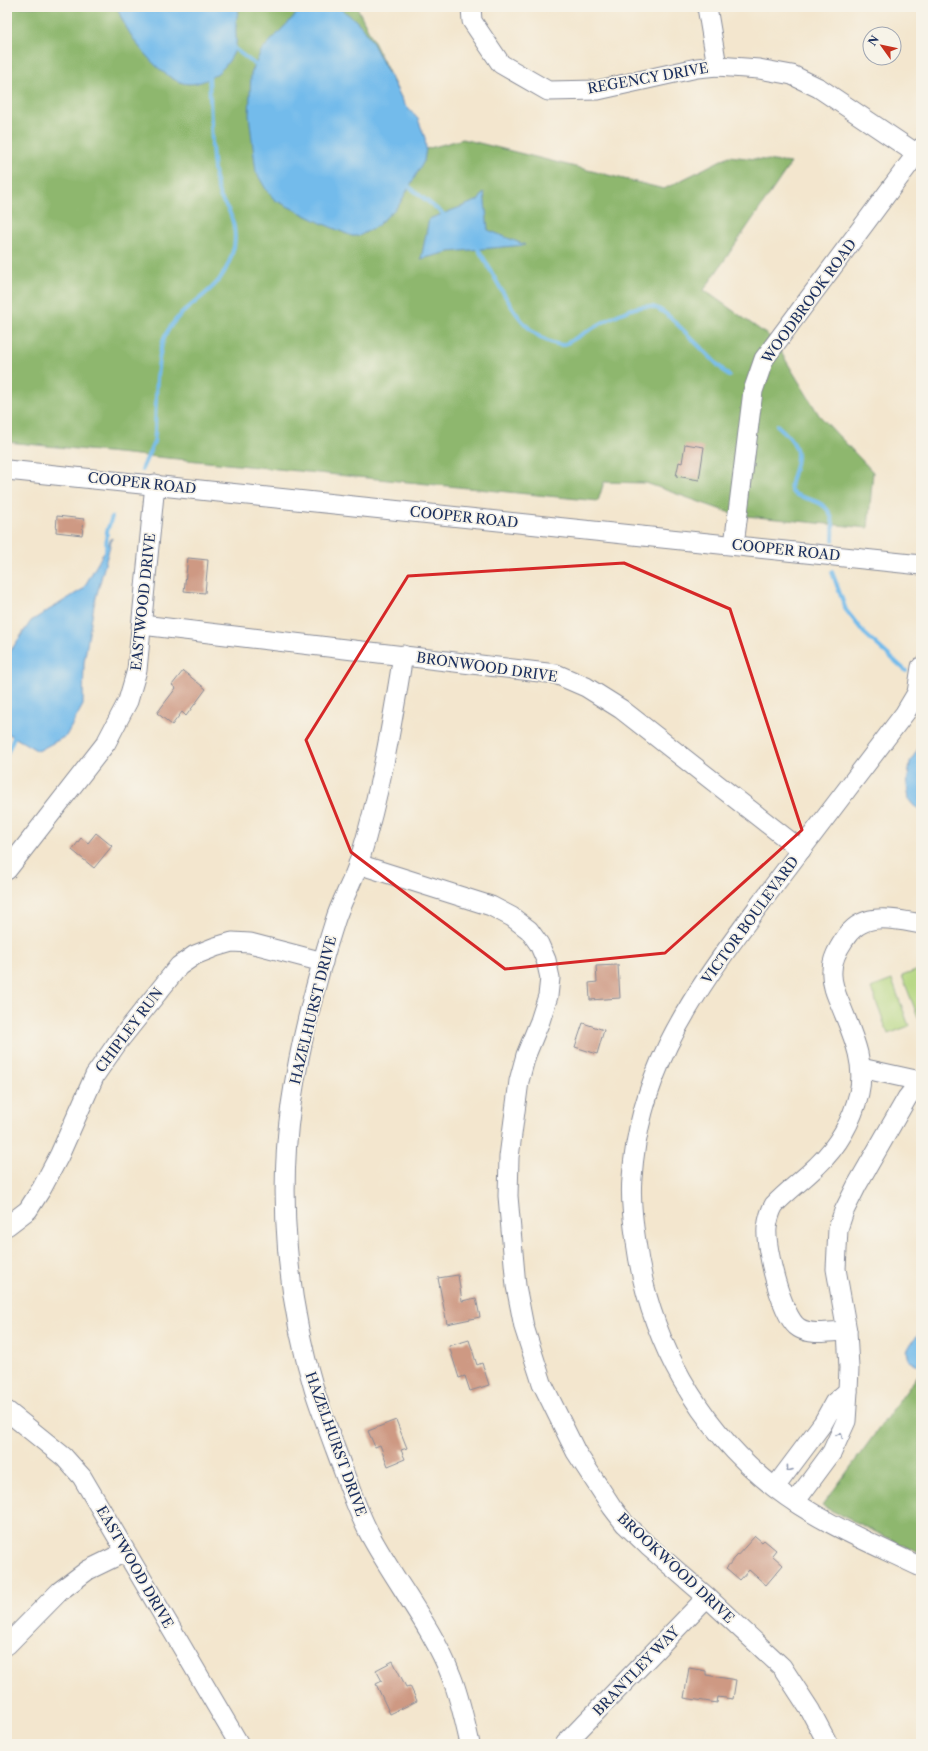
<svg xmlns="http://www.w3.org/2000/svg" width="928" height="1751" font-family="'Libre Caslon Text',serif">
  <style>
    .green { fill: #b3d67f; stroke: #67826e }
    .forest { fill: #8eb76e; stroke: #547366 }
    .water { fill: #73bbeb; stroke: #4775a4 }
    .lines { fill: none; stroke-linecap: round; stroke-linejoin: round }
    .stream { stroke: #73bbeb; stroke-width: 4 }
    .building { fill: #ce9983 }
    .minor-casing { stroke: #878a96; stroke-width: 21 }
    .minor { stroke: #fff; stroke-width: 19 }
    .oneway { stroke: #8d97ae }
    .marked { fill: none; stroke: #d62828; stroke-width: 3; stroke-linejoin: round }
    .labels { text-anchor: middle; stroke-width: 3.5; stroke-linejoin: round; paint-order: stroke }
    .street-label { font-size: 14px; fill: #1b2f5e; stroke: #f7f3e8 }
  </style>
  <rect width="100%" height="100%" fill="#f7f3e8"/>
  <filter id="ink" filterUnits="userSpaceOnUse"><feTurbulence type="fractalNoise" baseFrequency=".025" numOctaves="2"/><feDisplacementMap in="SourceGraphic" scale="8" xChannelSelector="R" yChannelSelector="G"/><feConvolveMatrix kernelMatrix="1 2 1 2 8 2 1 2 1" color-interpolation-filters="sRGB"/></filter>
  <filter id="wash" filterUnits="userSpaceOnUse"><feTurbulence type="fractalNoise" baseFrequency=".012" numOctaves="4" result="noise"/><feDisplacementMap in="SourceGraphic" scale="16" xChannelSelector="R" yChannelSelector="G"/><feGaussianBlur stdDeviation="0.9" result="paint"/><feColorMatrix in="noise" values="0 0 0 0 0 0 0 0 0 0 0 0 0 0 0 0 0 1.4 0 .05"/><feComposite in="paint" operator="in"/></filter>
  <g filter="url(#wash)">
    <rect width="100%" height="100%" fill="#f3e6ce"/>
    <g class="green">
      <polygon points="921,969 921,1022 920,1022 902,976"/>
      <polygon points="892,980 909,1026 888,1034 871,988"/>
    </g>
    <g class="forest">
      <polygon points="7,7 357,7 426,149 463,139 664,189 729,156 791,163 704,290 773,339 819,415 873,472 868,528 736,515 646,483 604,482 598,501 7,442"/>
      <polygon points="921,1371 921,1554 822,1506"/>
    </g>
    <g class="water">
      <path d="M117 7H239C238 13 236 19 236 25 235 35 238 43 234 52 228 64 221 72 210 78 201 83 189 86 180 82 155 73 125 32 117 7Z"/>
      <polygon points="303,7 338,7 354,19 363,28 371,40 405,105 418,119 425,138 426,148 424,161 399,205 377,226 359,236 352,236 321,223 275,200 267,191 256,172 249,115 251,74 261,51"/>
      <polygon points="484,192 488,230 525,245 449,252 421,259 429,219 479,200"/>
      <polygon points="112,538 94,605 84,662 83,705 66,736 38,751 7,733 7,656 31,621 83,589"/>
      <polygon points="921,744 921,810 914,806 909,800 907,785 910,762"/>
      <polygon points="921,1331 921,1366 909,1361 907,1351 913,1340"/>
    </g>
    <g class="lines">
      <g class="stream">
        <polyline points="231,46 257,66"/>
        <polyline points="407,185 447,217"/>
        <path d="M476 246C498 277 518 341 563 345 584 335 630 301 653 307 661 309 668 315 674 321L729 376"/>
        <path d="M777 425C796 442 802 450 793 475 792 480 789 485 791 490 795 501 826 495 832 519 834 525 833 534 833 540"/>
        <path d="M142 469 154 442 155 433C156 407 155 356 166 334 178 310 203 300 219 280 226 271 231 259 234 247 236 235 234 222 229 211 226 206 222 201 220 196 214 180 213 161 212 145 211 121 210 98 209 75"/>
        <polyline points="106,551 107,531 112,517"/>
        <polyline points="832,572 846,610 864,633 906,671"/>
        <polyline points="7,754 16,732"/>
      </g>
    </g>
    <g id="blocks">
      <g class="building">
        <polygon points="685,444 704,447 699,480 676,476 679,462 682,463"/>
        <polygon points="57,516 84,519 82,535 56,532"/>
        <polygon points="188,558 208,560 205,593 184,591"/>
        <polygon points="183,671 206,689 186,716 182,712 172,725 157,713 176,688 172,685"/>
        <polygon points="96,833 112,846 94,868 72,850 81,838 88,843"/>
        <polygon points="618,965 620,998 590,1000 589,983 597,982 596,966"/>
        <polygon points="583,1023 604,1030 597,1054 575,1047"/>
        <polygon points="458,1275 462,1301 476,1298 480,1317 447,1324 438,1278"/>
        <polygon points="469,1340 477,1365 482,1363 489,1385 470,1391 465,1376 459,1378 449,1346"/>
        <polygon points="396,1420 407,1448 401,1450 405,1459 388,1466 380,1445 375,1447 368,1431"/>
        <polygon points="755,1536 762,1542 764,1540 776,1550 772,1555 783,1565 766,1585 749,1570 740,1580 726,1568"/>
        <polygon points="393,1661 406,1687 410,1686 417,1701 390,1714 376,1684 382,1681 376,1670"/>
        <polygon points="689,1668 706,1671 706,1675 736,1680 733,1699 718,1697 717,1703 684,1698"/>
      </g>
    </g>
  </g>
  <g filter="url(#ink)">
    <use href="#blocks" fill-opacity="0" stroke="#878a96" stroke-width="1"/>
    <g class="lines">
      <defs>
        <g id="minor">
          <polyline points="471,7 472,21 501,64 548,91 598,90 697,68 717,66 759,69 792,75 819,88 917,154"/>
          <polyline points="707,7 717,66"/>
          <polyline points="7,470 921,565"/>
          <polyline points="734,545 753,391 764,359 921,148"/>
          <polyline points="142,625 556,674 586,687 621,709 801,850"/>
          <path d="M403 655C392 725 380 794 359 862 353 882 341 901 335 921 316 980 300 1043 291 1105 278 1197 287 1300 314 1389 320 1409 328 1428 335 1448 346 1477 355 1506 369 1533 395 1582 432 1626 452 1678 460 1699 465 1722 470 1744"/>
          <polyline points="921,667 917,693 921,690"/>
          <path d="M917 693 905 713C861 770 819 827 775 884 737 936 697 986 668 1045 648 1086 635 1132 632 1178 630 1199 633 1222 636 1242 649 1340 698 1427 775 1488 819 1522 871 1543 921 1567"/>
          <polyline points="358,864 491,906 512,917 529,930 539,944 546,960 550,978 548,996 540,1021 526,1055 519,1081 509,1157 508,1196 516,1286 524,1327 542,1383 576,1452 612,1507 625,1524 648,1546 707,1597 782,1667 810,1710 828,1744"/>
          <polyline points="7,870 106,743 128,701 137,670 155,484"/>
          <polyline points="861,1068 920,1081"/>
          <polyline points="7,1226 28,1210 42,1188 59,1156 95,1075 118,1042 179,966 195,955 215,947 232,942 250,943 323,962"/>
          <path d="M847 1331C832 1331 812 1336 799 1328 782 1318 765 1248 767 1228 768 1220 770 1212 774 1205 787 1191 803 1180 817 1166 838 1146 852 1122 859 1093 866 1062 852 1034 841 1006 836 995 831 983 832 971 832 959 838 949 844 940 862 910 893 919 921 924"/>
          <polyline points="848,1391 849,1368 847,1331 836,1269 838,1229 844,1211 857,1185 907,1098 921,1080"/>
          <polyline points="7,1411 64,1457 82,1477 239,1744"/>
          <polyline points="775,1487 823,1423 834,1403 848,1391 846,1421 832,1452 795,1502"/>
          <polyline points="7,1645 60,1591 88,1570 125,1552"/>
          <polyline points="565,1744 707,1597"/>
        </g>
      </defs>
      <use href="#minor" class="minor-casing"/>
      <use href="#minor" class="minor"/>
    </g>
    <defs><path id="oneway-chevron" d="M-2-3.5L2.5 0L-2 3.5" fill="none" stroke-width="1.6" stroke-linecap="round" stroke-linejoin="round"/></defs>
    <g class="oneway">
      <use href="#oneway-chevron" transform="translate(840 1435) rotate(-65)"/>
      <use href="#oneway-chevron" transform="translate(789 1469) rotate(127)"/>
    </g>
  </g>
  <path class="marked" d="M624 563 730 609 802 830 665 953 505 969 351 852 306 740 408 576Z"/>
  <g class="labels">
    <g class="street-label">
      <text transform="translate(648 78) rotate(-10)" y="5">REGENCY DRIVE</text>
      <text transform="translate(809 301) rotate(-54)" y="5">WOODBROOK ROAD</text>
      <text transform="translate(142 483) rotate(6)" y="5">COOPER ROAD</text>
      <text transform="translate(464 517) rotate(6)" y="5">COOPER ROAD</text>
      <text transform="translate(786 550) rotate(6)" y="5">COOPER ROAD</text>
      <text transform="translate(143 602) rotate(-84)" y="5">EASTWOOD DRIVE</text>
      <text transform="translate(487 667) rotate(8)" y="5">BRONWOOD DRIVE</text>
      <text transform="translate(750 920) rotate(-54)" y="5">VICTOR BOULEVARD</text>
      <text transform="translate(313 1010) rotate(-76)" y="5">HAZELHURST DRIVE</text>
      <text transform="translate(129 1030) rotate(-53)" y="5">CHIPLEY RUN</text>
      <text transform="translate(336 1444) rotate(70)" y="5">HAZELHURST DRIVE</text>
      <text transform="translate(135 1567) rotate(60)" y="5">EASTWOOD DRIVE</text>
      <text transform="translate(676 1568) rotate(43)" y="5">BROOKWOOD DRIVE</text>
      <text transform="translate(636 1671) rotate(-46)" y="5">BRANTLEY WAY</text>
    </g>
  </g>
  <rect width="928" height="1751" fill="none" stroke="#f7f3e8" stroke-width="24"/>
  <g transform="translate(882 46) rotate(303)"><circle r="19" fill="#f7f3e8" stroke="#9fa5b1"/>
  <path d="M0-3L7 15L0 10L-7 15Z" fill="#c8321e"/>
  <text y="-6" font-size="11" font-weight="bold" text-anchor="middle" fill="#1b2f5e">N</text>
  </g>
</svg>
